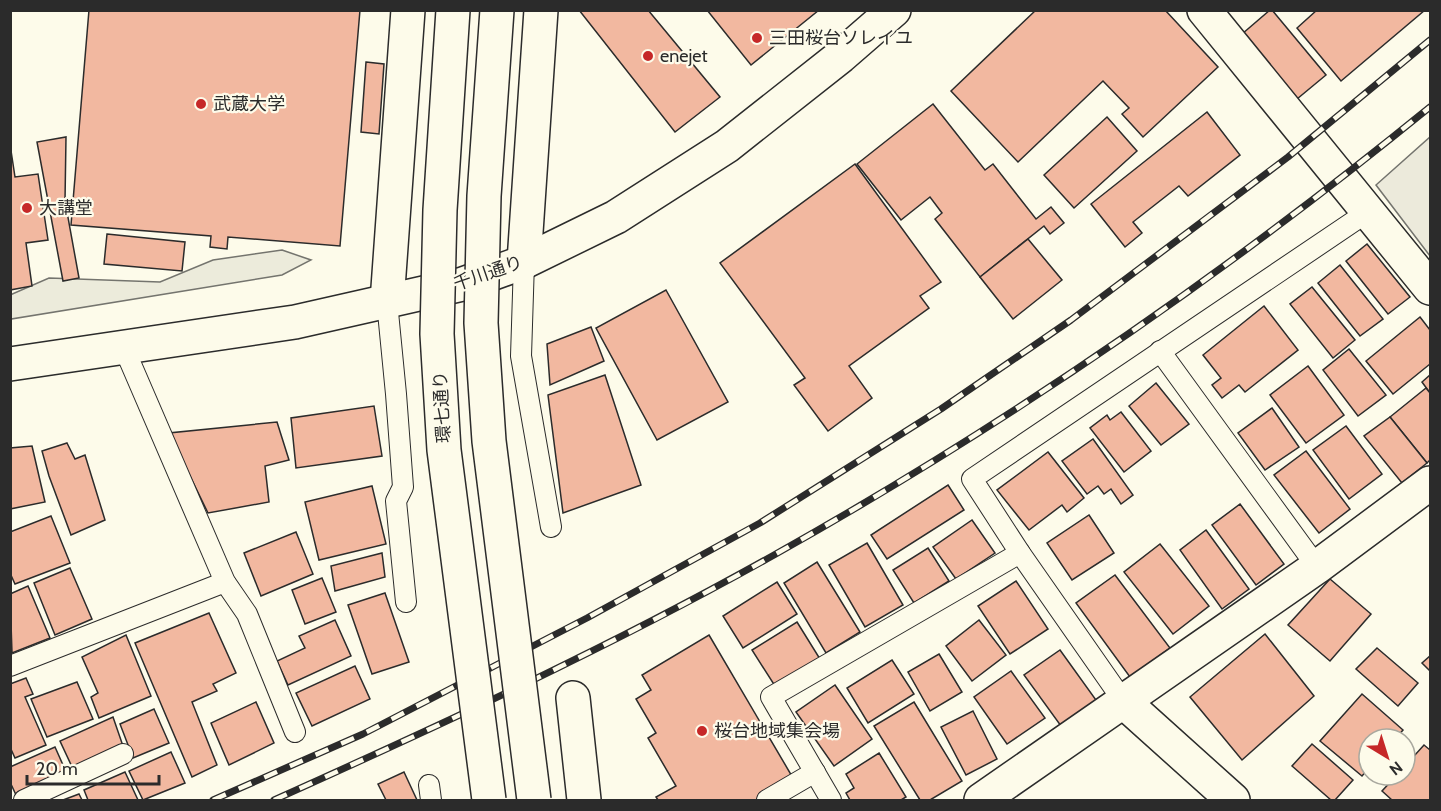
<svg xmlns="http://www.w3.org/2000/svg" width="1441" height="811" font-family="Cabin,'Noto Sans JP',sans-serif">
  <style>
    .green { fill: #ecebdb; stroke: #74746e; stroke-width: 1.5 }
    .parking { fill: #eceadb; stroke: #74746e; stroke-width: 1.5 }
    .building { fill: #f2b8a0; stroke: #2b2b2b; stroke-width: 1.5 }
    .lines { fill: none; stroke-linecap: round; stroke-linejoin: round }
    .lane-casing { stroke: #2b2b2b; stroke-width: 22 }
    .street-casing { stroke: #2b2b2b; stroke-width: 36 }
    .secondary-casing { stroke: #2b2b2b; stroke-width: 36 }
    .primary-casing { stroke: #2b2b2b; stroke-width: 36 }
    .lane { stroke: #fdfbea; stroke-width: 20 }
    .street { stroke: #fdfbea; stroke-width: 33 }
    .secondary { stroke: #fdfbea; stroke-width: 33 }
    .primary { stroke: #fdfbea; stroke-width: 33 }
    .rail-casing { stroke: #2b2b2b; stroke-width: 7 }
    .rail { stroke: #fdfbea; stroke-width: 4.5; stroke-dasharray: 14; stroke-linecap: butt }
    .primary-bridge-casing { stroke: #2b2b2b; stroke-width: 36; stroke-linecap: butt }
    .primary-bridge { stroke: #fdfbea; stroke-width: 33 }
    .poi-dot { fill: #c62828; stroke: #fdfbea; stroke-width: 2 }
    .labels { text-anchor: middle; stroke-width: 4.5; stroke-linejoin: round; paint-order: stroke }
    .poi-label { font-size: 18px; fill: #2b2b2b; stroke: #fdfbea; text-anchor: start }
    .street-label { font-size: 18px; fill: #2b2b2b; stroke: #fdfbea }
  </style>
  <rect width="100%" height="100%" fill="#fdfbea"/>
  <polygon class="green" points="282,250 311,260 282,275 11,319 10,295 49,278 160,282 213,260"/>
  <polygon class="parking" points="1430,137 1430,256 1376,185"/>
  <g class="building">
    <polygon points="89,10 360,10 340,246 228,237 227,249 210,247 211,236 71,225"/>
    <polygon points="579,10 648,10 720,97 675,132"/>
    <polygon points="707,10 819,10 751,65"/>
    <polygon points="1036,10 1165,10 1218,67 1143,137 1122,114 1129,108 1103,81 1018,162 951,91"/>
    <polygon points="1270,10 1272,10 1326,75 1297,99 1242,34"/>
    <polygon points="1317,10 1425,10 1341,81 1297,28"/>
    <polygon points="366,62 384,64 379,134 361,132"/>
    <polygon points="933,104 985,170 993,164 1036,219 1051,207 1064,223 1050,234 1044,226 980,277 935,219 942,213 930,197 901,220 857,164"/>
    <polygon points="1207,112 1240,155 1188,196 1179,186 1133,222 1142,233 1125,247 1091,204"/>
    <polygon points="1107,117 1137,151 1074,208 1044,175"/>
    <polygon points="66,137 65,201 79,278 63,281 37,142"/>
    <polygon points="10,144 15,177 38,174 48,240 26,243 32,286 10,290"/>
    <polygon points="855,164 941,282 920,296 929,308 849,366 872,398 828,431 794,385 805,378 720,263"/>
    <polygon points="107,234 185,242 182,271 104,264"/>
    <polygon points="1028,239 1062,280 1013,319 980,277"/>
    <polygon points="1367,244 1410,297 1388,314 1346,261"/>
    <polygon points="1340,265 1383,319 1360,336 1318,283"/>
    <polygon points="1312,287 1355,340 1333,358 1290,304"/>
    <polygon points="666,290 728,402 657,440 596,328"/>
    <polygon points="1264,306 1298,350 1245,392 1239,385 1222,398 1212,385 1221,378 1203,355"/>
    <polygon points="1420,317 1430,330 1430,364 1393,394 1366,361"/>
    <polygon points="591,327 604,361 550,385 547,344"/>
    <polygon points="1349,349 1386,395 1358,416 1323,370"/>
    <polygon points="1308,366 1344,415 1306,443 1270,395"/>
    <polygon points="605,375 641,485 563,513 548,395"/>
    <polygon points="1430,375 1430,393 1422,382"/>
    <polygon points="1156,383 1189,424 1161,445 1129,406"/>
    <polygon points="1426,388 1430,393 1430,460 1427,463 1390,417"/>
    <polygon points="374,406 382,456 296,468 291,418"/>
    <polygon points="1272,408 1299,447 1265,470 1238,433"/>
    <polygon points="1121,412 1151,451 1124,472 1090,428 1107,415 1110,420"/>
    <polygon points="1390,417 1427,463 1402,483 1364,436"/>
    <polygon points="277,422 289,460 265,466 269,502 208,513 169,433"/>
    <polygon points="1346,426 1382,474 1349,499 1313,450"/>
    <polygon points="1093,439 1133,495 1121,504 1111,489 1104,494 1098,486 1087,494 1062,461"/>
    <polygon points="67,443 75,459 85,455 105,520 71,535 49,476 42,451"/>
    <polygon points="32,446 45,502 10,509 10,448"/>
    <polygon points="1306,451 1350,509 1319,533 1274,475"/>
    <polygon points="1048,452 1084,498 1067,512 1062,505 1029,530 997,490"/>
    <polygon points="948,485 964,510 887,559 871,535"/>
    <polygon points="372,486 386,544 319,560 305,502"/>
    <polygon points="1240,504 1284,564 1256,585 1212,525"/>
    <polygon points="1089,515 1114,553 1072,580 1047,543"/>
    <polygon points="51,516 70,563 15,584 10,573 10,532"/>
    <polygon points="972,520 995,553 956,579 933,547"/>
    <polygon points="1206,530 1249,589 1222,609 1180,550"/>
    <polygon points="296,532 313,574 261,596 244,553"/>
    <polygon points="867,543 903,605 865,627 829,565"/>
    <polygon points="1160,544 1209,606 1173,634 1124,572"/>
    <polygon points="928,548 949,581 914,603 893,570"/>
    <polygon points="382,553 385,577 335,591 331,566"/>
    <polygon points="817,562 860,632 826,653 784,583"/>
    <polygon points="70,568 92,619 55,635 34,583"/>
    <polygon points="1115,575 1170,648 1130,677 1076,603"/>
    <polygon points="322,578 336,612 305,624 292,590"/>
    <polygon points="1330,579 1371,614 1330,661 1288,625"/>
    <polygon points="1016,581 1048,629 1010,654 978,606"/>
    <polygon points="777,582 797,614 743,648 723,616"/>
    <polygon points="28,586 50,638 12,653 10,594"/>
    <polygon points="385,593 409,662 372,674 348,605"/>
    <polygon points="209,613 236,673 213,684 217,691 192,702 217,765 192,777 135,643"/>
    <polygon points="335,620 351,656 288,685 277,661 305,648 299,636"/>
    <polygon points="979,620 1006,655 972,681 946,646"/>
    <polygon points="797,622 820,659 775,686 752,650"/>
    <polygon points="1265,634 1314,696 1242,760 1190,697"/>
    <polygon points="126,635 151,696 99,718 91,697 98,693 82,657"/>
    <polygon points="709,635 793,778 756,800 658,800 656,797 676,786 648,738 656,733 636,699 651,690 642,675"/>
    <polygon points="1377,648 1418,683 1398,706 1356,669"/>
    <polygon points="1060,650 1096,700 1061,726 1024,675"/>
    <polygon points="939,654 962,692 930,711 908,672"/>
    <polygon points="1430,656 1430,671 1422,663"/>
    <polygon points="892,660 914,694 868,723 847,688"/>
    <polygon points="355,666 370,699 312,726 296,693"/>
    <polygon points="1011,671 1045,718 1007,744 974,697"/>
    <polygon points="26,678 33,694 25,697 46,745 15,758 10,747 10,684"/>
    <polygon points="77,682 93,719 47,737 31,699"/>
    <polygon points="835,685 872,739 834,766 796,712"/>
    <polygon points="1362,694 1403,730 1395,739 1369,739 1369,768 1362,776 1320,741"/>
    <polygon points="256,702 274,743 229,765 211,723"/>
    <polygon points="914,702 962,781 930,800 920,800 874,726"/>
    <polygon points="154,709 169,743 133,758 120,724"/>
    <polygon points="973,711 997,759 966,775 941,727"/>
    <polygon points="113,717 123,746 73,769 60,741"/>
    <polygon points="1312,744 1353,780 1335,800 1331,800 1292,766"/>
    <polygon points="1424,745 1430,750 1430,800 1392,800 1382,791 1397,775 1405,775 1405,766"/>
    <polygon points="55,747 67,774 17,797 10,782 10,767"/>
    <polygon points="171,752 185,783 143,800 129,771"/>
    <polygon points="879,753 906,797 901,800 850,800 846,793 854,788 846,774"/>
    <polygon points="125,772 138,800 88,800 84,790"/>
    <polygon points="404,772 417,800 386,800 378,784"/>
    <polygon points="79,794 82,800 63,800"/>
  </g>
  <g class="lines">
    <defs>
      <g id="lane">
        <polyline points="524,262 521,356 551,527"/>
        <polyline points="387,302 396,394 403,487 396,501 406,602"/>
        <polyline points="124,348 225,582 247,614 295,732"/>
        <polyline points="1160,351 1317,567"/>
        <polyline points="10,666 225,582"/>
        <polyline points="1124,702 1020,553 972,479 1369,211"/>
        <polyline points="429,785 431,800"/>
        <polyline points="24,800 123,754"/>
        <polyline points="767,800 815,772"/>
        <polyline points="831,800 771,697 1020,553"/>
      </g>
      <g id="street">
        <polyline points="1204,10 1430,288"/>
        <polyline points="573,698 584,800"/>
        <polyline points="1124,702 1233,800"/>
        <polyline points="981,800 1317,567 1430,483"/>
      </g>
      <polyline id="secondary" points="10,364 295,322 463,284 524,262 616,217 727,146 841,56 894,10"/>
      <g id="primary">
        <polyline points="524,262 541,10"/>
        <polyline points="387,302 408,10"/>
      </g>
    </defs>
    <use href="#lane" class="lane-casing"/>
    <use href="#street" class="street-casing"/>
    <use href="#secondary" class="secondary-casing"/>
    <use href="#primary" class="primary-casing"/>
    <use href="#lane" class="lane"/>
    <use href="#street" class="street"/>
    <use href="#secondary" class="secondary"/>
    <use href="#primary" class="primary"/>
    <defs>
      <g id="rail">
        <polyline points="213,800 363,734 587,618 760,523 941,409 1071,320 1288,157 1430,40"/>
        <path d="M274 800C443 724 612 646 774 555 1006 425 1225 274 1430 107"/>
      </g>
    </defs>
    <use href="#rail" class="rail-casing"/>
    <use href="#rail" class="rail"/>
    <defs>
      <g id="primary-bridge">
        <polyline points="453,10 440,210 437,334 444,450 489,800"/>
        <polyline points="497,10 484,196 481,323 489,441 534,800"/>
      </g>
    </defs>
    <use href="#primary-bridge" class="primary-bridge-casing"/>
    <use href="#primary-bridge" class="primary-bridge"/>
  </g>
  <g class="poi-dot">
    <circle cx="757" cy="38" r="6"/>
    <circle cx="648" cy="56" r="6"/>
    <circle cx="201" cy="104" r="6"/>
    <circle cx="27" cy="208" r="6"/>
    <circle cx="702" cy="731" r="6"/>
  </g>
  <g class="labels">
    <g class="poi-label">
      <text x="769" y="44">三田桜台ソレイユ</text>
      <text x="660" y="62">enejet</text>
      <text x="213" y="110">武蔵大学</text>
      <text x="39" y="214">大講堂</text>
      <text x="714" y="737">桜台地域集会場</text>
    </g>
    <g class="street-label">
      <text transform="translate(488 273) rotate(-19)" y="6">千川通り</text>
      <text transform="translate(442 407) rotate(-93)" y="6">環七通り</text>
    </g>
  </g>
  <rect width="1441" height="811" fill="none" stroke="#2b2b2b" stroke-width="24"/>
  <g transform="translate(1387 757) rotate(142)"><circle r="28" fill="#fdfbea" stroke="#a9a89e" stroke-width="1.5"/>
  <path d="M0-4.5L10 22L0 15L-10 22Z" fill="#c62828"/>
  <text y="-9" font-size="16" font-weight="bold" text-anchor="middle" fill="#2b2b2b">N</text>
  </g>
  <path d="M27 775v9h132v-9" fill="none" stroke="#2b2b2b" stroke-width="3"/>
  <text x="36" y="775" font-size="18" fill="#2b2b2b" stroke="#fdfbea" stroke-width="4.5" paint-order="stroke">20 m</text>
</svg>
